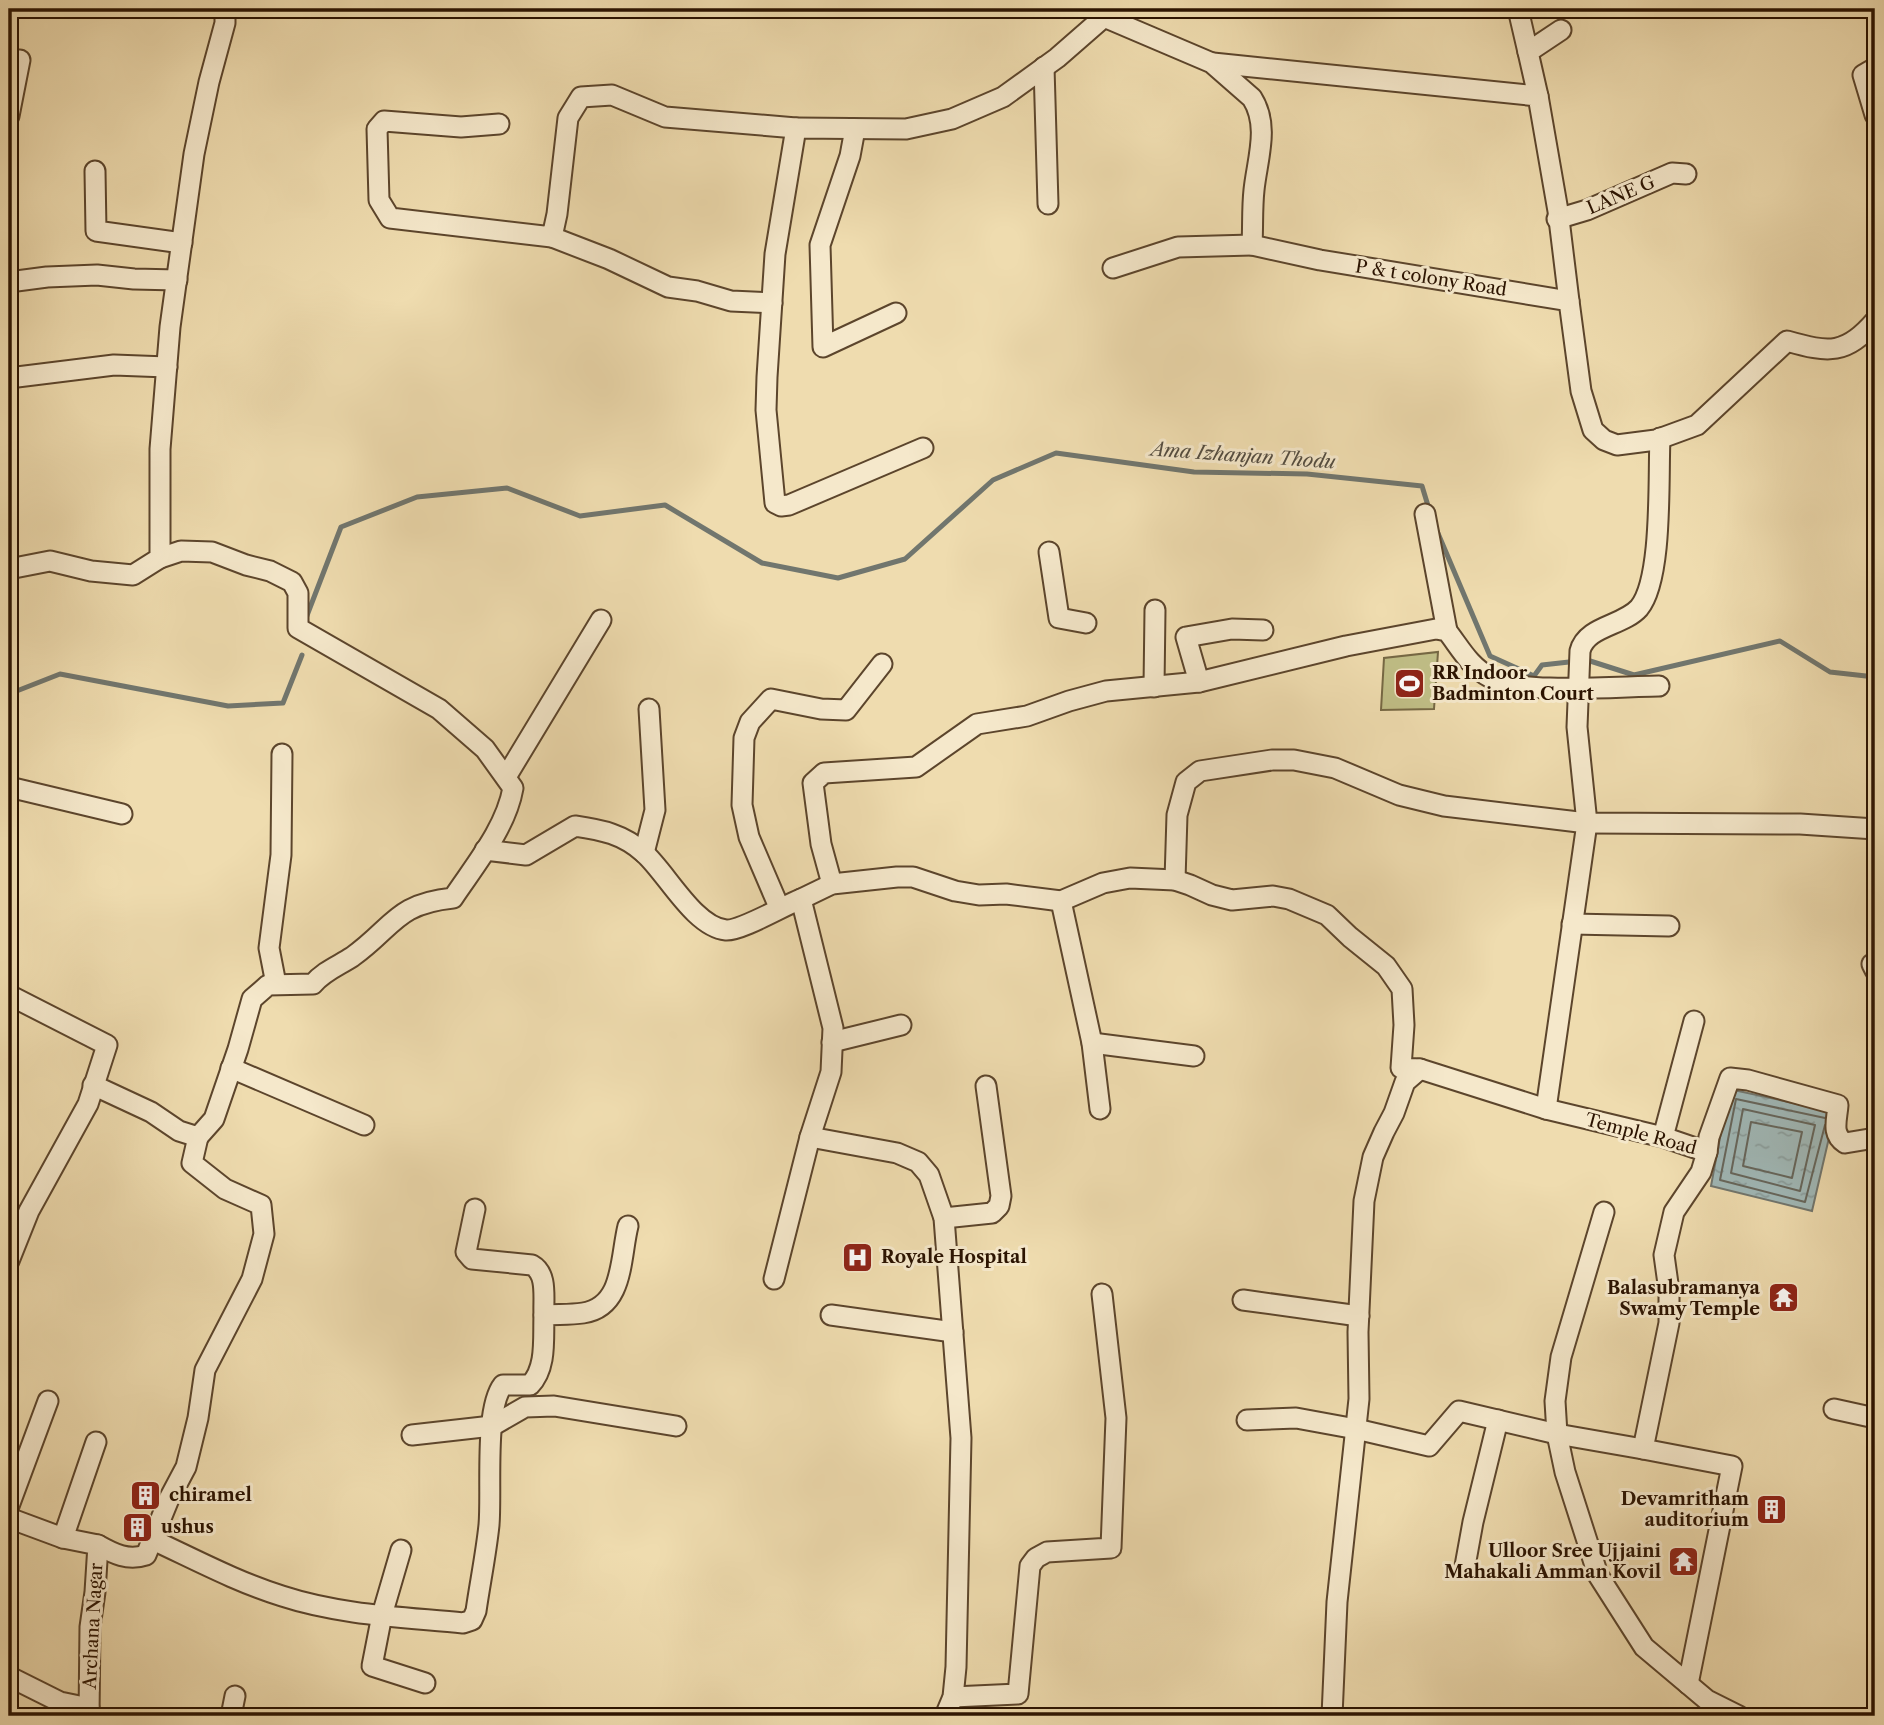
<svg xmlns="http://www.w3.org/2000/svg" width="1884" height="1725" font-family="'Libre Caslon Text',serif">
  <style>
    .grass { fill: #c0be86; stroke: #766844; stroke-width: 2 }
    .water { fill: url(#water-ripples); stroke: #71766e; stroke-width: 2 }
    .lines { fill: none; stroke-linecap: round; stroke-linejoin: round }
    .shore { stroke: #66665c; stroke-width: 2 }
    .stream { stroke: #71766e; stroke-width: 5 }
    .minor-casing { stroke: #5c452c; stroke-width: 23 }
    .minor { stroke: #f5e8cb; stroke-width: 19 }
    .labels { text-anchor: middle; stroke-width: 6; stroke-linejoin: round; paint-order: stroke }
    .street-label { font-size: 18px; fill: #2b1301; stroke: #f5e8cb }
    .poi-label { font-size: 18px; font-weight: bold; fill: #2b1301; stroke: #f5e8cb; text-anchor: start }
    .water-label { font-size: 19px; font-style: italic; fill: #544d41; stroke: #f5e8cb }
  </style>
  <defs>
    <pattern id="water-ripples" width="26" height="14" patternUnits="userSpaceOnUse" patternTransform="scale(1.75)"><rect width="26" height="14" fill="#a0b8b7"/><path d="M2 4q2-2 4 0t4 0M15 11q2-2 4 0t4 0" fill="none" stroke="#8a9d9c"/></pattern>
  </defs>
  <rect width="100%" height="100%" fill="#efdcaf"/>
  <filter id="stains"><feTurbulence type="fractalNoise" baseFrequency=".00286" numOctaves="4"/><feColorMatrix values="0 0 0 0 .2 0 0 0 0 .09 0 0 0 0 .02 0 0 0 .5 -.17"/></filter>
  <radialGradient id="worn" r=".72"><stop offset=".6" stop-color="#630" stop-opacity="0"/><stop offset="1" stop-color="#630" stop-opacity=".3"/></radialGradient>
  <polygon class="grass" points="1438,652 1434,709 1381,710 1384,658"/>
  <polygon class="water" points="1729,1089 1835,1112 1812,1211 1711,1186"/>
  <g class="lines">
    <g class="shore">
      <polygon points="1743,1109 1815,1125 1800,1191 1731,1173"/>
      <polygon points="1751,1122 1802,1132 1792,1178 1743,1166"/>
      <polyline points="1825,1125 1805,1202 1720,1180 1736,1099 1825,1118"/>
    </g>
    <g class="stream">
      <polyline points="1437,531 1490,656 1534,676 1542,665 1587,660 1634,675 1780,641 1830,672 1875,677"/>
      <polyline points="306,618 341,527 417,497 507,488 580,516 665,505 762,563 838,578 905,559 993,480 1056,453 1194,472 1307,474 1422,486 1429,509"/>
      <polyline points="9,694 60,674 228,706 283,703 302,655"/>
    </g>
    <defs>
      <g id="minor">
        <polyline points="1518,9 1528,52"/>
        <path d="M1104 17 1212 63 1252 98C1270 126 1257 160 1254 190 1252 208 1253 227 1252 245L1320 260 1569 301 1581 391 1593 430 1604 440 1617 445 1656 440 1697 425 1787 341C1829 353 1846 355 1875 321"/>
        <polyline points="9,60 20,60 9,116"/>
        <polyline points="1213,63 1538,96 1558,211 1569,301"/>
        <polyline points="1044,67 1048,204"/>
        <polyline points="1875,68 1863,75 1875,115"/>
        <polyline points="1538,96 1528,52 1561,30"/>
        <polyline points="499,124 461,127 384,121 377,129 379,200 390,218 552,237 557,214 568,118 581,97 612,95 665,117 796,128"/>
        <polyline points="855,129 850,156 820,245 823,347 896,313"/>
        <polyline points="95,171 96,231 182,243"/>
        <polyline points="1557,219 1587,210 1672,173 1686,174"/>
        <polyline points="552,237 609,259 668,287 697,291 731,301 772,303"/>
        <polyline points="1113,268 1178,247 1252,245"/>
        <polyline points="9,282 47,277 97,275 134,279 177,280"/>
        <polyline points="9,378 114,365 167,367"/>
        <polyline points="923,448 789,505 781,506 775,503 766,410 767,377 775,254 796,128 906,129 952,119 1003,97 1057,58 1112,10"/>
        <polyline points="1425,514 1447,631"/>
        <polyline points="1049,552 1059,618 1086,623"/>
        <polyline points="9,569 50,561 91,571 133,575 160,558 160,449 170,327 194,154 209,82 225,23 225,9"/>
        <polyline points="1199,682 1186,637 1232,629 1263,630"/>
        <polyline points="1154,687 1155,610"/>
        <polyline points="506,777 601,620"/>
        <polyline points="9,787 122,814"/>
        <path d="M485 850 526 855 575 826C602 830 623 834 644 853 666 872 694 927 726 930 741 931 783 906 801 899L833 1028 831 1072 810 1137 897 1153 918 1162 929 1175 944 1218 961 1438 956 1667 953 1697 945 1716"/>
        <polyline points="644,853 655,810 649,709"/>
        <polyline points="1175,880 1177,815 1186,782 1200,771 1272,760 1294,760 1335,768 1399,795 1444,806 1587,823 1800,824 1875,829"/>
        <path d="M832 884 821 844 813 783 824 773 916 767 977 724 1027 716 1069 701 1106 691 1199 682 1346 646 1436 629 1447 631C1461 649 1469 666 1491 678 1518 695 1623 686 1659 686"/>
        <polyline points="801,899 832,884 897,877 913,877 955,891 979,895 1006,894 1061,901 1103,883 1130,878 1175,880 1190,885 1212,895 1232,900 1273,896 1289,899 1327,915 1350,937 1386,966 1402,989 1404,1025 1401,1068 1420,1069 1405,1082 1394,1113 1384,1132 1373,1157 1364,1201 1358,1332 1359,1399 1337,1602 1332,1716"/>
        <polyline points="1061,901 1092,1043 1100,1109"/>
        <polyline points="779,907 749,837 742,805 744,738 750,722 771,699 821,709 846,710 882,664"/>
        <polyline points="1572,924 1669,926"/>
        <polyline points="1872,964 1875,970"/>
        <polyline points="276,984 269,948 281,855 282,754"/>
        <polyline points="9,995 107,1045 88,1104 29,1211 9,1261"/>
        <polyline points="832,1042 901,1025"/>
        <polyline points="1092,1043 1194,1056"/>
        <polyline points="231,1068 364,1125"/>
        <polyline points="1420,1069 1546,1109 1663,1137 1707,1152 1701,1172 1674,1212 1664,1255 1669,1291 1669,1323 1643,1449 1732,1466 1688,1684"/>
        <path d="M93 1085 151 1112 179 1131 198 1137 214 1119 238 1049 252 999 268 985 313 984C324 971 338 966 352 957 394 927 395 904 453 898 475 865 506 828 513 788L485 749 439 709 298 628V593L292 582 270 571 246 565 212 552 181 551 160 558"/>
        <path d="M1546 1109 1587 823 1577 727 1580 651C1586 626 1623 626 1639 608 1663 579 1658 478 1660 438"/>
        <polyline points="1663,1137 1694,1021"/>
        <path d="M1707 1152 1709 1137 1730 1078 1748 1080 1838 1105C1837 1120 1831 1134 1845 1143L1875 1138"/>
        <path d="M475 1209 466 1252 472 1259 532 1265C548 1274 543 1298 544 1315"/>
        <polyline points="1604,1212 1561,1357 1555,1401 1557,1434 1565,1472 1598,1575 1644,1647 1707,1700 1739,1716"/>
        <polyline points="944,1218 992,1213 999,1206 1001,1196 986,1086"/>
        <polyline points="774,1279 810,1137"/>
        <polyline points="1243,1300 1359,1316"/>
        <polyline points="831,1315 953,1332"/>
        <polyline points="1834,1409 1875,1418"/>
        <polyline points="1247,1420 1296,1418 1356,1429 1429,1446 1459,1411 1557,1434 1643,1449"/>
        <polyline points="412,1435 492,1426 525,1407 554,1406 676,1426"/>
        <polyline points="9,1506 48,1401"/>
        <polyline points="9,1518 63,1538 98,1545 95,1592 90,1627 89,1716"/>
        <polyline points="63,1538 96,1442"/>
        <path d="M153 1540C196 1560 237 1582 282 1596 340 1615 403 1617 463 1623L472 1620 476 1611C480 1583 486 1554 489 1525 492 1491 484 1409 503 1385H530C547 1368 543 1338 544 1315 557 1314 570 1315 583 1313 624 1307 620 1258 628 1226"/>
        <path d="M98 1545C114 1554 128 1561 146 1555L169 1499 186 1467 198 1418 205 1370 252 1279 264 1234 261 1205 225 1189 192 1163 198 1137"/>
        <polyline points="401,1550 382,1615 372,1666 425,1683"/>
        <polyline points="1465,1566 1473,1522 1498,1420"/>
        <polyline points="10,1677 60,1702 89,1708"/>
        <polyline points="953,1697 1018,1694 1030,1566 1036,1558 1047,1552 1111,1548 1116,1418 1102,1294"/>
        <polyline points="231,1716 235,1696"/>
      </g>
    </defs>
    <use href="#minor" class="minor-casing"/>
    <use href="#minor" class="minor"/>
  </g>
  <defs>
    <symbol id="stadium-square" viewBox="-11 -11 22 22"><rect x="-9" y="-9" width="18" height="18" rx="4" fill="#8f2418" stroke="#f5e8cb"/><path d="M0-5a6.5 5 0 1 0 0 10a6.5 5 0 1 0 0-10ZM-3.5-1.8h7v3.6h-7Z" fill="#fff"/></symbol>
    <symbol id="hospital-square" viewBox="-11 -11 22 22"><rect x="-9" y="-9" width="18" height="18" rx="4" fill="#8f2418" stroke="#f5e8cb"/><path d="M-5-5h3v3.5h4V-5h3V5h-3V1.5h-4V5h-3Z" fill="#fff"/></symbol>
    <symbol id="temple-square" viewBox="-11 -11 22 22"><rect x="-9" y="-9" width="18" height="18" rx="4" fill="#8f2418" stroke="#f5e8cb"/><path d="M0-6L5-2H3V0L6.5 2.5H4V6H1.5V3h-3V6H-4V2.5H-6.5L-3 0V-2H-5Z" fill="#fff"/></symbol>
    <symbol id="building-square" viewBox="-11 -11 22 22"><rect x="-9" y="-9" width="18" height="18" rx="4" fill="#8f2418" stroke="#f5e8cb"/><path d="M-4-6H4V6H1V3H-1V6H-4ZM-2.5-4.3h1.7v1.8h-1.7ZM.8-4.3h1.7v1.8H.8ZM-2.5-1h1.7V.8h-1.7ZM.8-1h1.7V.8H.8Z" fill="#fff"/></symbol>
  </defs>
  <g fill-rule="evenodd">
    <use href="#stadium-square" x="1392" y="666" width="35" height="35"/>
    <use href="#hospital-square" x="840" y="1240" width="35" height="35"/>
    <use href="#temple-square" x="1766" y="1280" width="35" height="35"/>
    <use href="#building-square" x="128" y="1478" width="35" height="35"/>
    <use href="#building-square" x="1754" y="1492" width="35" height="35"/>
    <use href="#building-square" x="120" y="1510" width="35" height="35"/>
    <use href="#temple-square" x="1666" y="1544" width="35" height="35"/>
  </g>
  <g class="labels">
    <g class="street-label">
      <text transform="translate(1621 195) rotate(-23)" y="6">LANE G</text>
      <text transform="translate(1431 278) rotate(9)" y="6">P &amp; t colony Road</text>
      <text transform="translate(1641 1134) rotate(15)" y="6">Temple Road</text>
      <text transform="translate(93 1626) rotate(-87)" y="6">Archana Nagar</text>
    </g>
    <g class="poi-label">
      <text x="1432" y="679">RR Indoor<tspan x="1432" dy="21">Badminton Court</tspan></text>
      <text x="881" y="1263">Royale Hospital</text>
      <text x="1760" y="1294" text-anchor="end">Balasubramanya<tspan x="1760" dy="21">Swamy Temple</tspan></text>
      <text x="169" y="1501">chiramel</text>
      <text x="1749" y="1505" text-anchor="end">Devamritham<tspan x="1749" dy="21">auditorium</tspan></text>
      <text x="161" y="1533">ushus</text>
      <text x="1661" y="1557" text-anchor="end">Ulloor Sree Ujjaini<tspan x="1661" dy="21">Mahakali Amman Kovil</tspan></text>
    </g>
    <g class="water-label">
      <text transform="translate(1243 455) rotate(4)" y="7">Ama Izhanjan Thodu</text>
    </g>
  </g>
  <rect width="1884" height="1725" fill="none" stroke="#efdcaf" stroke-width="35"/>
  <rect x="10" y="10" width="1863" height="1704" fill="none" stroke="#2b1301" stroke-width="3.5"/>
  <rect x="18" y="18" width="1849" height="1690" fill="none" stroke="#2b1301" stroke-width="2"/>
  <rect width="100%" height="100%" filter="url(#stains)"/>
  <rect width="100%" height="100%" fill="url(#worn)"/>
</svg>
